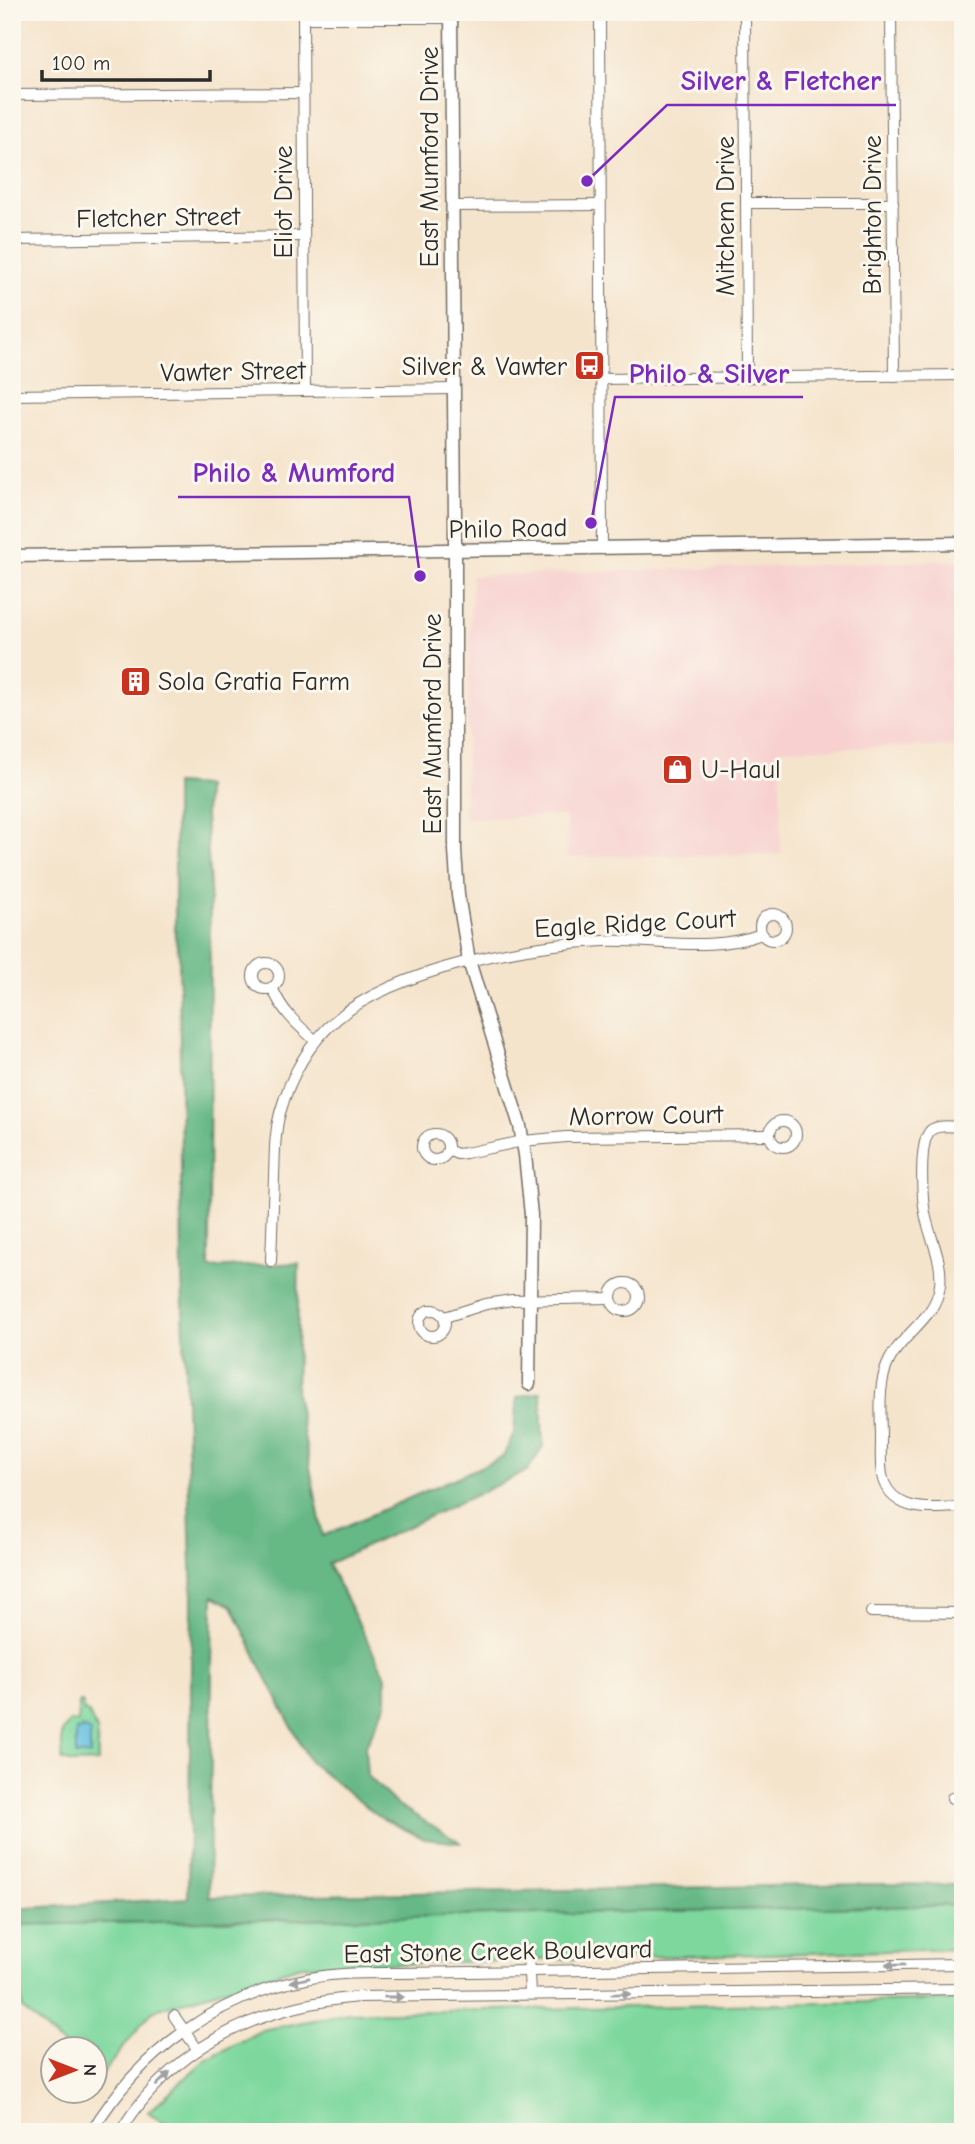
<svg xmlns="http://www.w3.org/2000/svg" width="975" height="2144" font-family="'Comic Neue',sans-serif">
  <style>
    .built { fill: #f7d0cf }
    .green { fill: #7ed89e; stroke: #548264; stroke-width: 2 }
    .forest { fill: #66b885; stroke: #487258; stroke-width: 2 }
    .water { fill: #63c0e1; stroke: #477686; stroke-width: 2 }
    .lines { fill: none; stroke-linecap: round; stroke-linejoin: round }
    .street-casing { stroke: #726c63; stroke-width: 12 }
    .secondary-casing { stroke: #726c63; stroke-width: 15 }
    .street { stroke: #fff; stroke-width: 10 }
    .secondary { stroke: #fff; stroke-width: 12 }
    .oneway { fill: #a0a0a0 }
    .labels { text-anchor: middle; stroke-width: 6; stroke-linejoin: round; paint-order: stroke }
    .street-label { font-size: 26px; fill: #2b2b2b; stroke: #fbf7ec }
    .poi-label { font-size: 26px; fill: #2b2b2b; stroke: #fbf7ec; text-anchor: start }
    .leader { fill: none; stroke: #7b2cbf; stroke-width: 2.5 }
    .callout-dot { fill: #7b2cbf; stroke: #fbf7ec; stroke-width: 2.5 }
    .callout-label { font-size: 28px; text-anchor: middle; font-weight: bold; fill: #7b2cbf; stroke: #fbf7ec; stroke-width: 6; stroke-linejoin: round; paint-order: stroke }
  </style>
  <rect width="100%" height="100%" fill="#fbf7ec"/>
  <filter id="ink" filterUnits="userSpaceOnUse"><feTurbulence type="fractalNoise" baseFrequency=".0143" numOctaves="2"/><feDisplacementMap in="SourceGraphic" scale="14" xChannelSelector="R" yChannelSelector="G"/><feConvolveMatrix kernelMatrix="1 2 1 2 8 2 1 2 1" color-interpolation-filters="sRGB"/></filter>
  <filter id="wash" filterUnits="userSpaceOnUse"><feTurbulence type="fractalNoise" baseFrequency=".00686" numOctaves="4" result="noise"/><feDisplacementMap in="SourceGraphic" scale="28" xChannelSelector="R" yChannelSelector="G"/><feGaussianBlur stdDeviation="1.57" result="paint"/><feColorMatrix in="noise" values="0 0 0 0 0 0 0 0 0 0 0 0 0 0 0 0 0 1.4 0 .05"/><feComposite in="paint" operator="in"/></filter>
  <g filter="url(#wash)">
    <rect width="100%" height="100%" fill="#f5e4cc"/>
    <polygon class="built" points="963,560 963,746 780,749 781,854 567,857 566,816 464,818 472,576"/>
    <g class="green">
      <polygon points="79,1702 82,1702 84,1712 88,1713 97,1730 98,1762 73,1763 62,1760 62,1732 70,1722 78,1722"/>
      <polygon points="963,1905 963,1949 301,1966 152,2011 98,2079 95,2076 94,2050 67,2049 23,2009 18,1984 17,1925"/>
      <polygon points="963,2000 963,2132 178,2132 148,2112 205,2060 262,2030 349,2013"/>
    </g>
    <polygon class="forest" points="175,784 206,786 205,815 210,885 209,1268 299,1263 296,1394 323,1536 503,1457 514,1433 517,1397 541,1392 543,1447 527,1471 328,1564 386,1677 386,1704 365,1748 367,1775 395,1803 461,1843 425,1839 379,1817 310,1762 262,1669 232,1606 213,1596 209,1897 867,1884 963,1885 963,1905 12,1925 12,1909 188,1898 192,1597 182,1274 179,955 175,937"/>
    <polygon class="water" points="81,1728 90,1731 90,1755 76,1755 76,1730 81,1730"/>
  </g>
  <g filter="url(#ink)">
    <g class="lines">
      <defs>
        <g id="street">
          <polyline points="303,12 305,391"/>
          <polyline points="600,12 602,549"/>
          <polyline points="745,12 747,378"/>
          <polyline points="891,12 894,376"/>
          <polyline points="303,18 451,18"/>
          <polyline points="12,95 303,93"/>
          <polyline points="746,203 893,203"/>
          <polyline points="452,206 600,205"/>
          <polyline points="12,240 304,236"/>
          <polyline points="601,379 963,375"/>
          <polyline points="12,395 454,389"/>
          <circle cx="773" cy="927" r="13"/>
          <circle cx="266" cy="976" r="13"/>
          <path d="M272 987C281 1010 297 1025 316 1041"/>
          <circle cx="783" cy="1134" r="13"/>
          <path d="M963 1127C954 1127 939 1124 931 1130 918 1141 922 1201 926 1218 931 1240 943 1262 940 1285 936 1318 904 1332 890 1359 877 1383 881 1412 881 1438 881 1450 880 1464 882 1475 884 1486 890 1495 900 1501 917 1512 943 1507 963 1507"/>
          <circle cx="435" cy="1147" r="13"/>
          <polyline points="448,1150 457,1154 466,1153 523,1141 566,1137 770,1135"/>
          <path d="M271 1261C272 1233 273 1205 274 1176 275 1155 274 1134 280 1113 290 1077 308 1044 337 1019 397 969 527 944 604 941 659 939 708 953 762 934"/>
          <circle cx="625" cy="1297" r="14"/>
          <circle cx="432" cy="1323" r="13"/>
          <polyline points="445,1317 486,1304 512,1300 611,1298"/>
          <polyline points="871,1612 963,1613"/>
          <polyline points="952,1798 963,1798"/>
          <polyline points="528,1953 530,1994"/>
          <polyline points="174,2016 198,2050"/>
          <polyline points="12,2126 21,2132"/>
          <path d="M91 2132C140 2051 218 1995 311 1978 341 1972 372 1973 402 1973L963 1964"/>
          <path d="M120 2132C174 2045 260 2006 358 1997L963 1989"/>
        </g>
        <g id="secondary">
          <polyline points="451,12 455,522 455,850 458,895 469,961 520,1126 525,1155 531,1215 529,1384"/>
          <polyline points="12,556 963,543"/>
        </g>
      </defs>
      <use href="#street" class="street-casing"/>
      <use href="#secondary" class="secondary-casing"/>
      <use href="#street" class="street"/>
      <use href="#secondary" class="secondary"/>
    </g>
    <defs><path id="oneway-solid" d="M-6-.8H1V-3.2L6.5 0L1 3.2V.8H-6Z" transform="scale(1.75)"/></defs>
    <g class="oneway">
      <use href="#oneway-solid" transform="translate(895 1965) rotate(179)"/>
      <use href="#oneway-solid" transform="translate(300 1980) rotate(167)"/>
      <use href="#oneway-solid" transform="translate(621 1994) rotate(-1)"/>
      <use href="#oneway-solid" transform="translate(394 1997)"/>
      <use href="#oneway-solid" transform="translate(163 2079) rotate(-44)"/>
    </g>
  </g>
  <defs>
    <symbol id="bus-square" viewBox="-11 -11 22 22"><rect x="-9" y="-9" width="18" height="18" rx="4" fill="#c8321e" stroke="#fbf7ec"/><path d="M-5-6H5V4H4V6H2V4H-2V6H-4V4H-5ZM-3.5-4V0h7V-4ZM-3.5 1.2v1.5H-2V1.2ZM2 1.2v1.5H3.5V1.2Z" fill="#fff"/></symbol>
    <symbol id="building-square" viewBox="-11 -11 22 22"><rect x="-9" y="-9" width="18" height="18" rx="4" fill="#c8321e" stroke="#fbf7ec"/><path d="M-4-6H4V6H1V3H-1V6H-4ZM-2.5-4.3h1.7v1.8h-1.7ZM.8-4.3h1.7v1.8H.8ZM-2.5-1h1.7V.8h-1.7ZM.8-1h1.7V.8H.8Z" fill="#fff"/></symbol>
    <symbol id="shop-square" viewBox="-11 -11 22 22"><rect x="-9" y="-9" width="18" height="18" rx="4" fill="#c8321e" stroke="#fbf7ec"/><path d="M-5-2.5h2.3a2.7 3.5 0 0 1 5.4 0H5L5.5 6h-11ZM-1.5-2.5h3a1.5 2.3 0 0 0-3 0Z" fill="#fff"/></symbol>
  </defs>
  <g fill-rule="evenodd">
    <use href="#bus-square" x="572" y="348" width="35" height="35"/>
    <use href="#building-square" x="118" y="664" width="35" height="35"/>
    <use href="#shop-square" x="660" y="752" width="35" height="35"/>
  </g>
  <g class="labels">
    <g class="street-label">
      <text transform="translate(429 157) rotate(-90)" y="9">East Mumford Drive</text>
      <text transform="translate(283 202) rotate(-90)" y="9">Eliot Drive</text>
      <text transform="translate(872 215) rotate(-90)" y="9">Brighton Drive</text>
      <text transform="translate(725 216) rotate(-90)" y="9">Mitchem Drive</text>
      <text transform="translate(158 217) rotate(-1)" y="9">Fletcher Street</text>
      <text transform="translate(233 371) rotate(-1)" y="9">Vawter Street</text>
      <text transform="translate(508 528) rotate(-1)" y="9">Philo Road</text>
      <text transform="translate(432 724) rotate(-90)" y="9">East Mumford Drive</text>
      <text transform="translate(635 923) rotate(-3)" y="9">Eagle Ridge Court</text>
      <text transform="translate(646 1115) rotate(-1)" y="9">Morrow Court</text>
      <text transform="translate(498 1951) rotate(-1)" y="9">East Stone Creek Boulevard</text>
    </g>
    <g class="poi-label">
      <text x="567" y="375" text-anchor="end">Silver &amp; Vawter</text>
      <text x="158" y="690">Sola Gratia Farm</text>
      <text x="701" y="778">U-Haul</text>
    </g>
  </g>
  <path class="leader" d="M587 181L667 105H896M591 523L615 397H803M420 576L409 497H178"/>
  <g class="callout-dot">
    <circle cx="587" cy="181" r="7"/>
    <circle cx="591" cy="523" r="7"/>
    <circle cx="420" cy="576" r="7"/>
  </g>
  <g class="callout-label">
    <text x="781" y="90">Silver &amp; Fletcher</text>
    <text x="709" y="383">Philo &amp; Silver</text>
    <text x="294" y="482">Philo &amp; Mumford</text>
  </g>
  <rect width="975" height="2144" fill="none" stroke="#fbf7ec" stroke-width="42"/>
  <g transform="translate(74 2070) rotate(90)"><circle r="33" fill="#fbf7ec" stroke="#a8a59f" stroke-width="2"/>
  <path d="M0-5L12 26L0 18L-12 26Z" fill="#c8321e"/>
  <text y="-10" font-size="19" font-weight="bold" text-anchor="middle" fill="#2b2b2b">N</text>
  </g>
  <path d="M42 70v10h168v-10" fill="none" stroke="#2b2b2b" stroke-width="3.5"/>
  <text x="52" y="70" font-size="21" fill="#2b2b2b" stroke="#fbf7ec" stroke-width="5" paint-order="stroke">100 m</text>
</svg>
